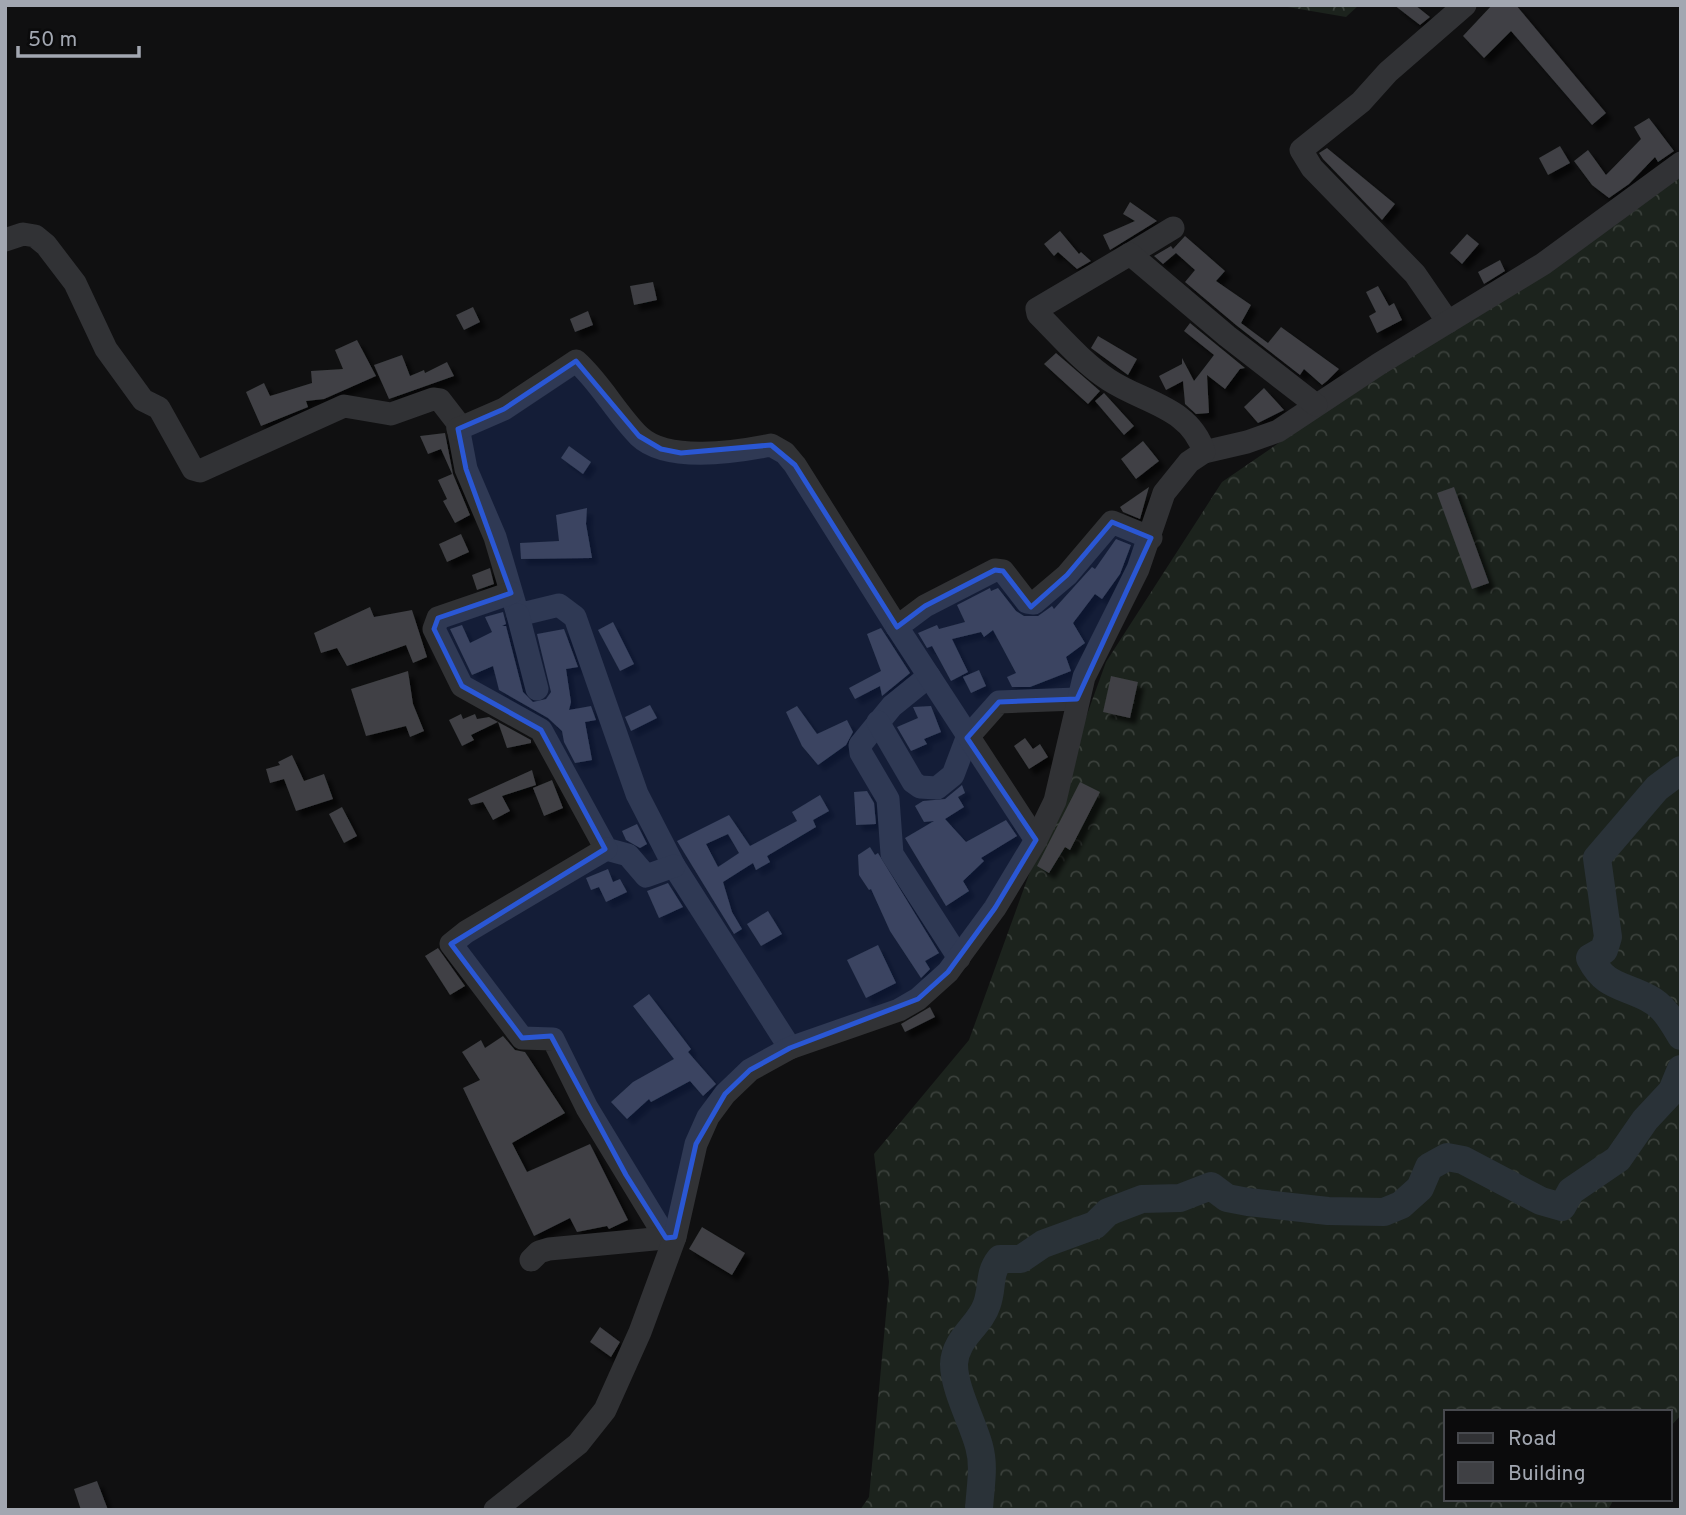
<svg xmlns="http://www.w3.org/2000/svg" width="1686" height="1515" font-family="Overpass,sans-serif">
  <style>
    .forest { fill: url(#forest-crowns) }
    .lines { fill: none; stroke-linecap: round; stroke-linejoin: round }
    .river { stroke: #2a3238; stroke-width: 28 }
    .building { fill: #3f4044; fill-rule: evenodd; filter: url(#shadow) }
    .minor { stroke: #313235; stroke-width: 23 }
    .marked { fill: #2a57d4; fill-opacity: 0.2; stroke: #2a57d4; stroke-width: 5; stroke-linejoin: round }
  </style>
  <defs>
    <pattern id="forest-crowns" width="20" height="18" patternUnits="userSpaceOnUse" patternTransform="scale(1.75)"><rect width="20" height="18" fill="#1c231d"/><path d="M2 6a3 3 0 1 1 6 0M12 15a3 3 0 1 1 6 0" fill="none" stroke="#3a403b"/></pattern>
    <filter id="shadow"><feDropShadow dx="6" dy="6" stdDeviation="2" flood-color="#0009"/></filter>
  </defs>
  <rect width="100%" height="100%" fill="#101011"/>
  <g class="forest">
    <polygon points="1276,5 1359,5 1346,17"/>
    <polygon points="1681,167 1681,1415 1670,1427 1670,1412 1446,1412 1446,1499 1614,1499 1608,1510 860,1510 869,1497 889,1282 874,1154 969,1040 1106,662 1222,482"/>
  </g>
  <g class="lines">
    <g class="river">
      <path d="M1681 770 1657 788 1597 858 1608 937 1604 950 1590 958C1605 987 1621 984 1648 998 1664 1006 1672 1021 1681 1036"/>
      <path d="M979 1510C980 1488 985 1467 979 1446 973 1423 954 1389 954 1364 955 1338 980 1326 987 1304 993 1287 988 1274 1000 1259H1021L1043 1244 1095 1225 1108 1212 1142 1199 1180 1198 1211 1186 1227 1198 1248 1202 1328 1211 1384 1212 1401 1205 1420 1188 1429 1167 1447 1157 1463 1160 1541 1201 1562 1207 1571 1191 1618 1159 1645 1120 1672 1091 1681 1069"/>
    </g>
  </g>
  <g class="building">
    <polygon points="1394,5 1415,5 1430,17 1420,25"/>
    <polygon points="1492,5 1516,5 1606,113 1592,125 1511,31 1484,58 1463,36"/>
    <polygon points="1649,118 1674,151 1658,162 1655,157 1629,184 1609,198 1592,185 1574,161 1588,150 1606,175 1641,139 1634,127"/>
    <polygon points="1560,146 1570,163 1548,175 1539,158"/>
    <polygon points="1327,148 1395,204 1382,220 1323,159 1319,153"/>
    <polygon points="1130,202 1157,221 1110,250 1103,235 1135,221 1123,214"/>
    <polygon points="1060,231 1079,254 1081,252 1091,261 1077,269 1058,252 1054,256 1044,244"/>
    <polygon points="1467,234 1479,244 1462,264 1450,253"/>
    <polygon points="1185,236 1225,271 1216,281 1251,305 1241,323 1268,343 1281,327 1339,369 1327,381 1322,385 1304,369 1300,375 1236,325 1185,282 1195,270 1176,253 1163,264 1154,256 1171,246 1173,249"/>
    <polygon points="1500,260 1505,271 1484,284 1478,272"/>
    <polygon points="653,282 657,300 634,305 630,286"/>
    <polygon points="1378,286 1389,306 1394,303 1402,320 1377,333 1369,316 1376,312 1366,292"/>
    <polygon points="473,307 480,322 464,330 456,315"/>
    <polygon points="588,311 593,325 575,332 570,319"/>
    <polygon points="1190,323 1245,368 1240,369 1225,389 1207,375 1209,413 1196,414 1185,404 1183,381 1166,390 1159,376 1182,364 1182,358 1194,381 1214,355 1184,331"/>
    <polygon points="1098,336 1137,359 1128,375 1091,348"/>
    <polygon points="357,340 376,376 324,399 306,401 308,407 261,426 246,392 264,383 270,396 312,383 311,371 343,369 335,350"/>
    <polygon points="1056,353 1100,391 1088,404 1044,364"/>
    <polygon points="402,355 410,376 424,370 425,373 447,362 454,376 389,399 374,365"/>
    <polygon points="1264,388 1284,410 1258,423 1244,407"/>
    <polygon points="1104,393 1134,426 1124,435 1095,401"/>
    <polygon points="445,433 453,474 470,515 455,523 443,501 447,499 438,480 452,474 441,449 428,454 420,436"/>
    <polygon points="1143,441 1159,461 1136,479 1121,459"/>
    <polygon points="569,446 591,462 583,474 561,458"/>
    <polygon points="1149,487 1140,519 1123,512 1120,507"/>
    <polygon points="1454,487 1489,583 1472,589 1437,493"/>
    <polygon points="587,508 586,524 592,558 521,559 520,543 559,541 556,515"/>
    <polygon points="461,534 469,552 447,562 439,544"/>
    <polygon points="1116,539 1131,545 1120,574 1102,599 1095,594 1073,623 1085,643 1066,657 1071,671 1030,687 1012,687 1007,677 1016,673 993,630 984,637 981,632 952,639 968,672 951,681 932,646 927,648 918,633 937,625 939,629 965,622 957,605 990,588 991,591 998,588 1016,611 1024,616 1038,616 1052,606 1054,609 1092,567 1095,569"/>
    <polygon points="490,568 494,584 477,590 472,575"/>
    <polygon points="370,607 374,617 412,610 427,657 413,663 406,645 347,666 337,648 321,653 314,633"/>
    <polygon points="503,612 506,624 502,626 506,626 523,692 533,702 546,699 551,692 537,634 564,629 578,667 566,669 571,702 569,710 591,706 596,720 585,722 592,760 575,763 564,742 562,731 548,718 499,690 493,666 472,675 450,629 462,625 470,643 492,632 485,617"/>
    <polygon points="613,622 634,664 620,671 598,630"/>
    <polygon points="881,628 910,673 882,696 880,686 855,699 849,688 881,671 867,634"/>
    <polygon points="979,670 986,686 971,693 963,677"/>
    <polygon points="408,671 413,704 424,731 410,737 406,726 366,736 351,689"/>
    <polygon points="1111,676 1138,682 1130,718 1103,712"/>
    <polygon points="650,705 657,718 631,731 625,717"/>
    <polygon points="797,706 817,734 847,720 853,732 846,745 818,765 802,746 786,712"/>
    <polygon points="931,706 941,732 924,739 927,744 911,751 897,727 918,718 913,707"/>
    <polygon points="461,714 463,719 475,714 477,719 489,717 531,740 531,743 507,748 498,722 471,735 474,740 462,746 449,720"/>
    <polygon points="1025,738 1033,749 1040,744 1048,757 1029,769 1014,746"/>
    <polygon points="292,755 304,781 324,774 333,799 296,811 284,779 270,783 266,769 280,765 278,762"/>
    <polygon points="532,770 536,785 502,796 510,811 493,820 483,802 471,805 468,799"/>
    <polygon points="552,780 563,808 544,816 533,788"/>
    <polygon points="1080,782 1100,792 1070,850 1065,847 1049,873 1037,866"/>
    <polygon points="962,785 965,793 958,797 964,807 945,819 966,842 1006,820 1017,836 981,858 984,861 963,881 969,891 946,906 905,838 934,821 924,822 915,806 923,801 945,799"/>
    <polygon points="867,791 874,803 876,824 856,825 854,792"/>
    <path d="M820 795 829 811 813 820 816 827 767 856 770 862 756 870 753 863 723 882 732 912 742 929 734 934 677 841 729 815 750 846 797 821 792 812ZM728 834 739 853 718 867 706 844Z"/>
    <polygon points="342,807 357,836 344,843 329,814"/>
    <polygon points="637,824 647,844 640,848 626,840 622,831"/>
    <polygon points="870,847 875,855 878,853 939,953 925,961 930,969 921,978 890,931 871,889 869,890 859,875 858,855"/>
    <polygon points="608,869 613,882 620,879 627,892 606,902 599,887 591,890 586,878"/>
    <polygon points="668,883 683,907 659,918 647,891"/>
    <polygon points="768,911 782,934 761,946 747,924"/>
    <polygon points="878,945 896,983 866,998 847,960"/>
    <polygon points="438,948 465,986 450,995 425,956"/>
    <polygon points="649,994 691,1049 688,1052 716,1084 703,1096 690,1081 651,1102 649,1099 627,1119 611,1102 633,1082 674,1059 633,1006"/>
    <polygon points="930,1007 935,1017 905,1032 901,1024"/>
    <polygon points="503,1036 515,1050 525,1052 565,1113 512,1143 527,1172 590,1144 628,1220 609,1229 607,1226 577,1232 570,1218 534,1236 463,1088 480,1080 462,1052 481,1040 485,1048"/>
    <polygon points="702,1227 745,1253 732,1275 689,1249"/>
    <polygon points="600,1327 620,1342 611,1357 590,1342"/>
    <polygon points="97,1481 108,1510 81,1510 74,1489"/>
  </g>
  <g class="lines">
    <g class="minor">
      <polyline points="5,240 23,234 35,236 46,245 75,283 106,349 143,400 159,408 193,469 200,471 344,406 391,414 433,399 440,400 457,422 466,469 495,537 518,615 559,605 575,617 637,794 674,866 790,1048"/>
      <polyline points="1130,254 1173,228"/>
      <polyline points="1448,322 1415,274 1312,168 1301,150 1361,102 1388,72 1465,5"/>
      <path d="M458 429 504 409 576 361C600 382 616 413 639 436 667 463 736 452 771 445L785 453 795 465 897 627"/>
      <polyline points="1204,452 1247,442 1278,431 1379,364 1543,264 1681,163"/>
      <polyline points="511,593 438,618 434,629 462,686 541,730 606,849 628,855 646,876 674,866"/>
      <polyline points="518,615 537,689"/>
      <polyline points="929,676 892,706 860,745 861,753 888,799 892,854 959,958"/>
      <polyline points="878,722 913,782 920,787 937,788 953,775 967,738 999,702 1077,699"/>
      <polyline points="1036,840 897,627 925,606 995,570 1003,571 1027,602 1034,603 1067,575 1112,522 1151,538"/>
      <polyline points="606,849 466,932 451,944 522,1038 553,1039 587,1108 666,1238"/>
      <polyline points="531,1260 539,1252 549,1249 675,1237"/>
      <path d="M495 1510 578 1444 605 1410 640 1332 675 1237 696 1144 708 1117 725 1094 750 1070 790 1048 899 1010 918 999 948 972 995 908 1036 840 1055 801 1084 677 1138 569 1164 493 1189 462 1204 452C1190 407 1144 403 1109 380 1082 362 1061 337 1038 314L1037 309 1130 254 1227 336 1316 405"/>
    </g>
  </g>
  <path class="marked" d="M576 361 639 436 661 449 681 453 771 445 795 465 897 627 925 606 995 570 1003 571 1031 607 1067 575 1112 522 1151 538 1077 699 999 702 967 738 1036 840 995 908 948 972 918 999 790 1048 750 1070 725 1094 696 1144 675 1237 666 1238 626 1175 551 1036 522 1038 451 944 605 849 541 730 462 686 434 629 438 618 511 593 466 469 458 429 504 409Z"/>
  <rect width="1686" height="1515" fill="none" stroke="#a2a7b1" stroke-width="14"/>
  <rect x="1444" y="1410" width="228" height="91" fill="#0b0b0c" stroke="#47494e" stroke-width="2"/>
  <rect x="1458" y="1433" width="35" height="10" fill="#313235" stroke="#47494e" stroke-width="2"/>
  <text x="1508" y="1445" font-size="21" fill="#a2a7b1">Road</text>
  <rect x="1458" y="1462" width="35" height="21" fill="#3f4044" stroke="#47494e" stroke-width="2"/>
  <text x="1508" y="1480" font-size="21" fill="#a2a7b1">Building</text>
  <path d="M18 46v10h121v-10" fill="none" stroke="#a2a7b1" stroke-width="3.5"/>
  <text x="28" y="46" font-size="21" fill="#a2a7b1" stroke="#0b0b0c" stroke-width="5" paint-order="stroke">50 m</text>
</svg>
